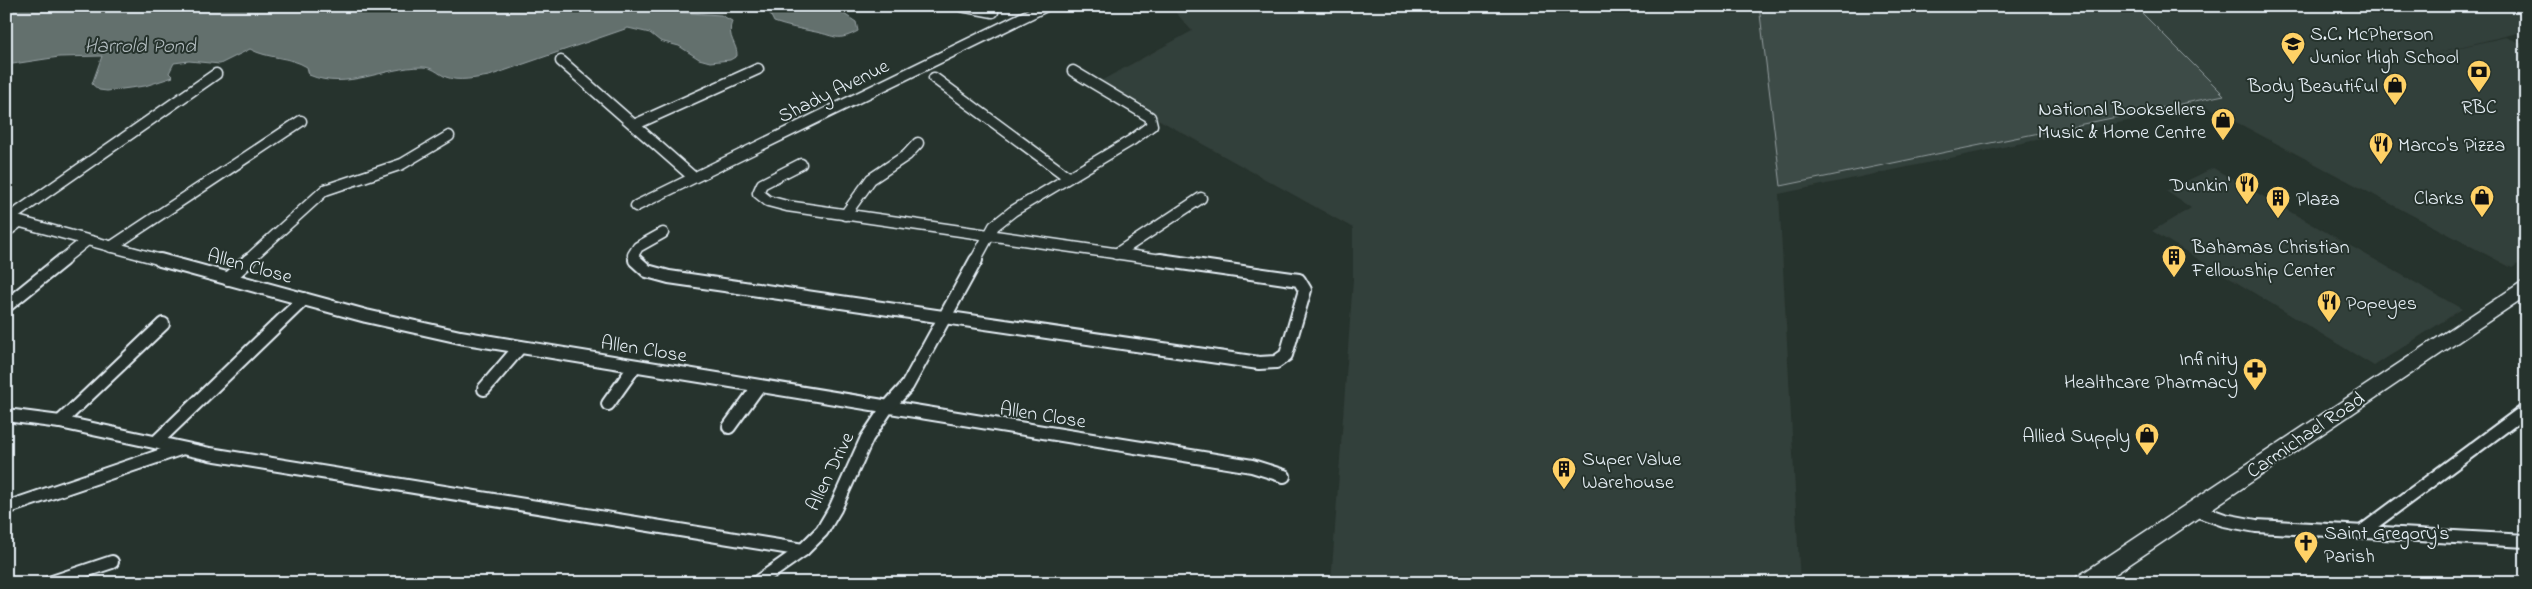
<svg xmlns="http://www.w3.org/2000/svg" width="2532" height="589" font-family="'Indie Flower',sans-serif">
  <style>
    .built { fill: #333f3a }
    .green { fill: #3e4b47; stroke: #939ea0 }
    .water { fill: #636f6d; stroke: #98a3a5 }
    .lines { fill: none; stroke-linecap: round; stroke-linejoin: round }
    .minor-far1-casing { stroke: #e8f1f8; stroke-width: 13 }
    .minor-casing { stroke: #e8f1f8; stroke-width: 16 }
    .primary-casing { stroke: #e8f1f8; stroke-width: 3 }
    .minor-far1 { stroke: #26332d; stroke-width: 10 }
    .minor { stroke: #26332d; stroke-width: 12 }
    .primary { fill: #26332d; fill-rule: evenodd }
    .labels { text-anchor: middle; stroke-width: 4; stroke-linejoin: round; paint-order: stroke }
    .poi-label { font-size: 20px; fill: #e8f1f8; stroke: #26332d; text-anchor: start }
    .street-label { font-size: 20px; fill: #e8f1f8; stroke: #26332d }
    .water-label { font-size: 21px; font-style: italic; fill: #b3bdc0; stroke: #26332d }
  </style>
  <rect width="100%" height="100%" fill="#26332d"/>
  <filter id="ink" filterUnits="userSpaceOnUse"><feTurbulence type="fractalNoise" baseFrequency=".02" numOctaves="2"/><feDisplacementMap in="SourceGraphic" scale="10" xChannelSelector="R" yChannelSelector="G"/><feConvolveMatrix kernelMatrix="1 2 1 2 8 2 1 2 1" color-interpolation-filters="sRGB"/></filter>
  <g filter="url(#ink)">
    <g class="built">
      <polygon points="1170,6 2526,6 2526,31 2426,55 2506,37 2526,45 2526,259 2512,268 2204,105 1779,194 1800,583 1331,583 1353,279 1353,228 1095,84 1192,31"/>
      <polygon points="2213,168 2462,309 2374,366 2152,231 2191,208 2166,191"/>
    </g>
    <polygon class="green" points="1759,6 2135,6 2224,95 1781,186"/>
    <g class="water">
      <path d="M6 6H673L674 12 721 15 732 21C726 38 738 44 737 56L730 60 710 62 699 59 679 46 660 41 650 33 628 28 489 76C476 78 458 82 446 77 437 73 433 67 422 67 383 67 347 91 309 75L307 67C289 56 268 59 250 49L220 64 189 61 174 63 169 73 173 77 145 86 107 91 99 90 92 84 102 56 59 57 6 65Z"/>
      <path d="M766 6H832L856 22 858 31C837 42 836 36 816 32 801 29 788 27 774 22Z"/>
    </g>
    <g class="lines">
      <defs>
        <g id="minor-far1">
          <polyline points="961,6 993,12"/>
          <polyline points="561,61 693,177"/>
          <polyline points="934,78 1068,177"/>
          <polyline points="634,125 758,69"/>
          <polyline points="801,164 762,184 758,193 768,201 787,206 1169,261"/>
          <polyline points="636,206 1046,6"/>
          <polyline points="845,215 871,179 907,155 918,143"/>
          <polyline points="6,218 165,261"/>
          <polyline points="8,219 216,74"/>
          <polyline points="6,232 19,222"/>
          <polyline points="111,247 301,121"/>
          <polyline points="1116,254 1201,198"/>
          <polyline points="61,261 86,241"/>
          <polyline points="247,261 325,190 402,164 449,136"/>
          <polyline points="635,261 633,255 638,247 663,233"/>
          <polyline points="975,261 994,226 1013,211 1132,140 1152,125 1150,117 1073,71"/>
        </g>
        <g id="minor">
          <polyline points="160,260 366,316 460,337 1252,466 1284,476"/>
          <polyline points="635,260 647,271 669,277 1259,363 1276,362 1286,355 1305,290 1299,280 1160,260"/>
          <polyline points="228,279 249,260"/>
          <polyline points="6,306 63,260"/>
          <polyline points="484,389 520,347"/>
          <polyline points="608,404 635,366"/>
          <polyline points="6,415 60,422 210,454 803,550"/>
          <polyline points="60,422 163,324"/>
          <polyline points="729,427 758,387"/>
          <polyline points="156,442 304,299"/>
          <polyline points="6,508 180,449"/>
          <polyline points="2193,509 2224,520 2256,526 2526,541"/>
          <polyline points="2360,533 2526,410"/>
          <polyline points="49,583 112,562"/>
          <polyline points="756,583 803,550 822,531 835,509 867,438 887,408 907,386 976,260"/>
        </g>
        <polygon id="primary" points="2526,281 2526,296 2102,583 2074,583 2077,577 2520,283"/>
      </defs>
      <use href="#minor-far1" class="minor-far1-casing"/>
      <use href="#minor" class="minor-casing"/>
      <use href="#primary" class="primary-casing"/>
      <use href="#minor-far1" class="minor-far1"/>
      <use href="#minor" class="minor"/>
      <use href="#primary" class="primary"/>
    </g>
  </g>
  <defs>
    <symbol id="school-pin" viewBox="-11 -11 22 30"><path d="M0 17L-7.5 6A9.5 9.5 0 1 1 7.5 6Z" fill="#ffd166" stroke="#26332d"/><path d="M0-5L7-2L0 1L-7-2ZM-4 1L0 2.5L4 1V4Q0 6-4 4Z" fill="#111"/></symbol>
    <symbol id="bank-pin" viewBox="-11 -11 22 30"><path d="M0 17L-7.5 6A9.5 9.5 0 1 1 7.5 6Z" fill="#ffd166" stroke="#26332d"/><path d="M-6-4H6V4H-6ZM0-2.3a2.3 2.3 0 1 0 0 4.6a2.3 2.3 0 1 0 0-4.6Z" fill="#111"/></symbol>
    <symbol id="shop-pin" viewBox="-11 -11 22 30"><path d="M0 17L-7.5 6A9.5 9.5 0 1 1 7.5 6Z" fill="#ffd166" stroke="#26332d"/><path d="M-5-2.5h2.3a2.7 3.5 0 0 1 5.4 0H5L5.5 6h-11ZM-1.5-2.5h3a1.5 2.3 0 0 0-3 0Z" fill="#111"/></symbol>
    <symbol id="restaurant-pin" viewBox="-11 -11 22 30"><path d="M0 17L-7.5 6A9.5 9.5 0 1 1 7.5 6Z" fill="#ffd166" stroke="#26332d"/><path d="M-5-6h1v4h1v-4h1v4h1v-4h1v5L-1.5 .5V6h-2V.5L-5-1ZM5-6V6H3V1.5H1.5Q1.5-4 5-6Z" fill="#111"/></symbol>
    <symbol id="building-pin" viewBox="-11 -11 22 30"><path d="M0 17L-7.5 6A9.5 9.5 0 1 1 7.5 6Z" fill="#ffd166" stroke="#26332d"/><path d="M-4-6H4V6H1V3H-1V6H-4ZM-2.5-4.3h1.7v1.8h-1.7ZM.8-4.3h1.7v1.8H.8ZM-2.5-1h1.7V.8h-1.7ZM.8-1h1.7V.8H.8Z" fill="#111"/></symbol>
    <symbol id="pharmacy-pin" viewBox="-11 -11 22 30"><path d="M0 17L-7.5 6A9.5 9.5 0 1 1 7.5 6Z" fill="#ffd166" stroke="#26332d"/><path d="M-2-6h4v4h4v4h-4v4h-4v-4h-4v-4h4Z" fill="#111"/></symbol>
    <symbol id="church-pin" viewBox="-11 -11 22 30"><path d="M0 17L-7.5 6A9.5 9.5 0 1 1 7.5 6Z" fill="#ffd166" stroke="#26332d"/><path d="M-1.2-6h2.4v3.5h3.3v2.4h-3.3V6h-2.4V-.1h-3.3v-2.4h3.3Z" fill="#111"/></symbol>
  </defs>
  <g fill-rule="evenodd">
    <use href="#school-pin" x="2279" y="30" width="28" height="38"/>
    <use href="#bank-pin" x="2465" y="58" width="28" height="38"/>
    <use href="#shop-pin" x="2381" y="71" width="28" height="38"/>
    <use href="#shop-pin" x="2209" y="106" width="28" height="38"/>
    <use href="#restaurant-pin" x="2367" y="130" width="28" height="38"/>
    <use href="#restaurant-pin" x="2233" y="170" width="28" height="38"/>
    <use href="#shop-pin" x="2468" y="183" width="28" height="38"/>
    <use href="#building-pin" x="2264" y="184" width="28" height="38"/>
    <use href="#building-pin" x="2160" y="243" width="28" height="38"/>
    <use href="#restaurant-pin" x="2315" y="288" width="28" height="38"/>
    <use href="#pharmacy-pin" x="2241" y="356" width="28" height="38"/>
    <use href="#shop-pin" x="2133" y="421" width="28" height="38"/>
    <use href="#building-pin" x="1550" y="455" width="28" height="38"/>
    <use href="#church-pin" x="2292" y="529" width="28" height="38"/>
  </g>
  <g class="labels">
    <g class="poi-label">
      <text x="2310" y="40">S.C. McPherson<tspan x="2310" dy="23">Junior High School</tspan></text>
      <text x="2378" y="92" text-anchor="end">Body Beautiful</text>
      <text x="2479" y="113" text-anchor="middle">RBC</text>
      <text x="2206" y="115" text-anchor="end">National Booksellers<tspan x="2206" dy="23">Music &amp; Home Centre</tspan></text>
      <text x="2398" y="151">Marco's Pizza</text>
      <text x="2230" y="191" text-anchor="end">Dunkin'</text>
      <text x="2464" y="204" text-anchor="end">Clarks</text>
      <text x="2296" y="205">Plaza</text>
      <text x="2192" y="253">Bahamas Christian<tspan x="2192" dy="23">Fellowship Center</tspan></text>
      <text x="2346" y="309">Popeyes</text>
      <text x="2238" y="365" text-anchor="end">Infinity<tspan x="2238" dy="23">Healthcare Pharmacy</tspan></text>
      <text x="2130" y="442" text-anchor="end">Allied Supply</text>
      <text x="1582" y="465">Super Value<tspan x="1582" dy="23">Warehouse</tspan></text>
      <text x="2324" y="539">Saint Gregory's<tspan x="2324" dy="23">Parish</tspan></text>
    </g>
    <g class="street-label">
      <text transform="translate(833 90) rotate(-26)" y="7">Shady Avenue</text>
      <text transform="translate(250 265) rotate(15)" y="7">Allen Close</text>
      <text transform="translate(644 348) rotate(9)" y="7">Allen Close</text>
      <text transform="translate(1043 414) rotate(9)" y="7">Allen Close</text>
      <text transform="translate(2305 434) rotate(-34)" y="7">Carmichael Road</text>
      <text transform="translate(829 471) rotate(-64)" y="7">Allen Drive</text>
    </g>
    <g class="water-label">
      <text x="140" y="52">Harrold Pond</text>
    </g>
  </g>
  <rect width="2532" height="589" fill="none" stroke="#26332d" stroke-width="25"/>
  <rect x="12" y="12" width="2507" height="564" fill="none" stroke="#e8f1f8" stroke-width="2" filter="url(#ink)"/>
</svg>
